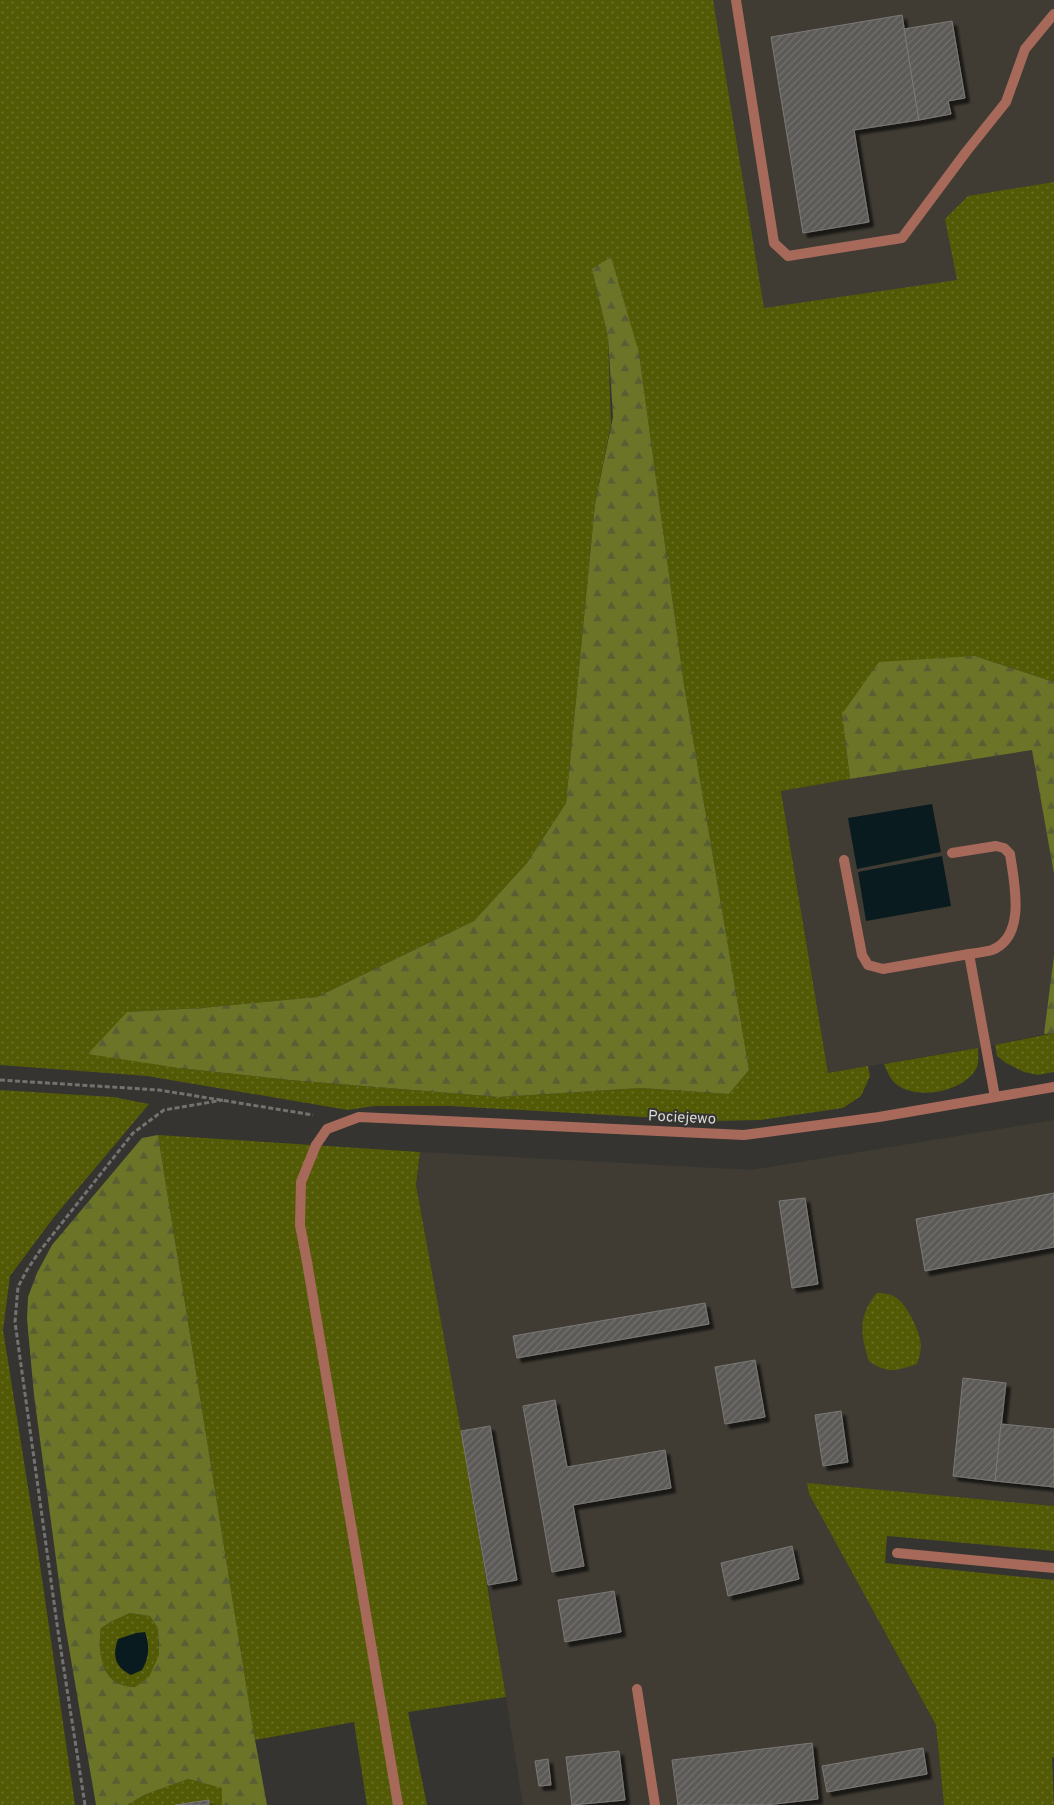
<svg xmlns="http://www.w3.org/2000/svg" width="1054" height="1805" font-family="Overpass,sans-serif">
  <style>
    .built { fill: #403c34 }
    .grass { fill: url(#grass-dots); fill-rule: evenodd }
    .forest { fill: url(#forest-firs); fill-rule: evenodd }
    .water { fill: #091b1e }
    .building { fill: url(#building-hatch); stroke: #7b7976; filter: url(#shadow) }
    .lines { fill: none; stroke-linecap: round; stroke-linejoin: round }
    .path { stroke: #737270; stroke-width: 3; stroke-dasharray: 5 2.5; stroke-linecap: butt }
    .service { stroke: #a7695a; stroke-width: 10 }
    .minor { stroke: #a7695a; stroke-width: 10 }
    .labels { text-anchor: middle; stroke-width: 4; stroke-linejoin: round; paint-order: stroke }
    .street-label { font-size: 15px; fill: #dbdbd9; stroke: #353431 }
  </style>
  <defs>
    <pattern id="grass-dots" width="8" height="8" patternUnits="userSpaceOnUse" patternTransform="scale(1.25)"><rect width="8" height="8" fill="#535a06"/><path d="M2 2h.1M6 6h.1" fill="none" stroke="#6b712a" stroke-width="1.8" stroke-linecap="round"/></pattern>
    <pattern id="forest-firs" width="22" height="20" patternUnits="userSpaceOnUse" patternTransform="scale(1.25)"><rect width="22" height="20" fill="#6c7428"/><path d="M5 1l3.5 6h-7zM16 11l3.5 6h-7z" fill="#595e33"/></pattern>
    <pattern id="building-hatch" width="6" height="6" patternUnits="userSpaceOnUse" patternTransform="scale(1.25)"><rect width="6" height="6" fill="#5c5a57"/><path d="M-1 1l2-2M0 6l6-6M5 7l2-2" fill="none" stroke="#73716f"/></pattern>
    <filter id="shadow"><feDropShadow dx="4.5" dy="4.5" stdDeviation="1" flood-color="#0009"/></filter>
  </defs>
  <rect width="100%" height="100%" fill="#353431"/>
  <g class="built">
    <polygon points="692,0 1054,0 1054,288 748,339"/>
    <polygon points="1032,750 1054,874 1054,955 1044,1034 995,1045 828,1073 781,790"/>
    <polygon points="1054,1120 1054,1506 807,1484 809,1494 936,1725 944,1805 523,1805 488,1585 416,1185 420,1152 752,1170"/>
  </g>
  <g class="grass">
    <path d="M0 0H713L764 308 957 280 945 219 968 196 1054 182V682L975 656 842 714 850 779 781 791 828 1073 868 1066 870 1076 861 1096 843 1108 761 1120 713 1121 450 1106H374L348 1110 147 1076 0 1065ZM592 269 639 353 684 685 749 1070 729 1094 641 1088 499 1097 290 1080 179 1068 127 1012 202 1008 317 997 474 921 527 863 566 803 595 504 611 424 608 337Z"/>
    <polygon points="1054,1033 1054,1072 1038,1075 1024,1072 1006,1063 997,1056 995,1045"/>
    <path d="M978 1048C978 1053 979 1062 977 1067 965 1092 917 1101 896 1084 890 1079 887 1071 884 1064Z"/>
    <polygon points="0,1090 113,1097 149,1104 54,1217 10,1276 3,1330 35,1531 75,1805 0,1805"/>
    <polygon points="158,1135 420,1152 416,1185 461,1431 506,1697 408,1712 427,1805 367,1805 354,1722 255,1740"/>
    <path d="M877 1293C885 1293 893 1294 899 1300 909 1309 920 1332 921 1345 921 1351 919 1358 917 1364 896 1371 887 1374 869 1361 860 1334 858 1315 877 1293Z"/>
    <polygon points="807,1483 1054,1506 1054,1551 887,1536 885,1563 1054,1580 1054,1757 1052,1758 1054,1805 944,1805 936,1725 809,1494"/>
    <path d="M130 1613 151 1616 158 1628 159 1655 149 1678 135 1687C130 1687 124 1686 120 1684 100 1677 98 1646 101 1628L112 1621Z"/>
    <polygon points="188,1779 223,1788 222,1805 127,1805 144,1795"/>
  </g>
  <g class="forest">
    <polygon points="611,257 639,353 684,685 749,1070 729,1094 641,1088 499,1097 290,1080 179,1068 88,1054 127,1012 202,1008 317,997 474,921 527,863 566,803 595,504 613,417 608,337 592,269"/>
    <polygon points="975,656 1054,682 1054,874 1032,750 850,779 842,714 879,662"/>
    <polygon points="1054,955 1054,1033 1044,1034"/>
    <path d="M158 1135 255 1740 267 1805H222V1788L188 1779 144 1795 127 1805H96L64 1619 34 1395 27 1319 28 1297 37 1273 52 1245 142 1138ZM130 1613 150 1616 158 1628 159 1655 149 1677 135 1687C130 1687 124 1686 120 1684 100 1677 98 1645 101 1628L112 1621Z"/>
  </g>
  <g class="water">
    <polygon points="932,804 941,852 857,869 848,818"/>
    <polygon points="942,856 951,906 866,921 858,872"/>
    <path d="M145 1632C150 1646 149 1658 142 1670L131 1675C115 1667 112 1656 118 1639L136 1633Z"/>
  </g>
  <g class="building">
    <polygon points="902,15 919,120 854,130 869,222 803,233 771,37"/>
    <polygon points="952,21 965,98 948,101 951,114 919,120 904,29"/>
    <polygon points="1054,1193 1054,1247 925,1271 916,1219"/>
    <polygon points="805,1198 818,1284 792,1288 779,1201"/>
    <polygon points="705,1303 709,1324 517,1358 513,1336"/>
    <polygon points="755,1360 765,1417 725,1424 715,1367"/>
    <polygon points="963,1378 1006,1383 995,1481 953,1476"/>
    <polygon points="555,1400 567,1467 665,1450 671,1488 573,1505 584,1566 552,1572 523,1406"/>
    <polygon points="841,1411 848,1462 823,1466 815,1415"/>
    <polygon points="1001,1424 1054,1429 1054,1487 995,1481"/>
    <polygon points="490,1426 517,1580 488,1585 461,1431"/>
    <polygon points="792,1546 799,1579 728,1596 721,1563"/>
    <polygon points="614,1591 621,1632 565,1642 558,1600"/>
    <polygon points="812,1743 818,1799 766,1805 678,1805 672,1760"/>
    <polygon points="923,1748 927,1774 827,1792 822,1766"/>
    <polygon points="619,1751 625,1800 572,1805 566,1757"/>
    <polygon points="548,1759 551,1785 539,1786 535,1761"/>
    <polygon points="209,1800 209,1805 175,1805"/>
  </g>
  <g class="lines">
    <g class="path">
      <polyline points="0,1080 159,1090 313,1115"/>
      <polyline points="85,1805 58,1631 15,1322 18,1287 27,1270 39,1252 133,1133 164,1110 223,1100"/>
    </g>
    <g class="service">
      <polyline points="736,0 774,243 788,256 902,238 966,152 1006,102 1025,49 1054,14"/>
      <path d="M952 853 996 846 1004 848 1010 854C1014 882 1027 936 992 950 985 952 976 953 969 954"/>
      <polyline points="844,860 862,955 868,965 883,969 969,954 995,1097"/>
      <polyline points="316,1145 301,1182 300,1225 307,1262 398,1805"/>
      <polyline points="897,1553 1054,1568"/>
      <polyline points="637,1689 655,1805"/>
    </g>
    <polyline class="minor" points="316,1145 327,1129 359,1117 744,1135 879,1117 1054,1087"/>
  </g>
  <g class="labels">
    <g class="street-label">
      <text transform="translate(682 1117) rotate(3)" y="5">Pociejewo</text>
    </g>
  </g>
</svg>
